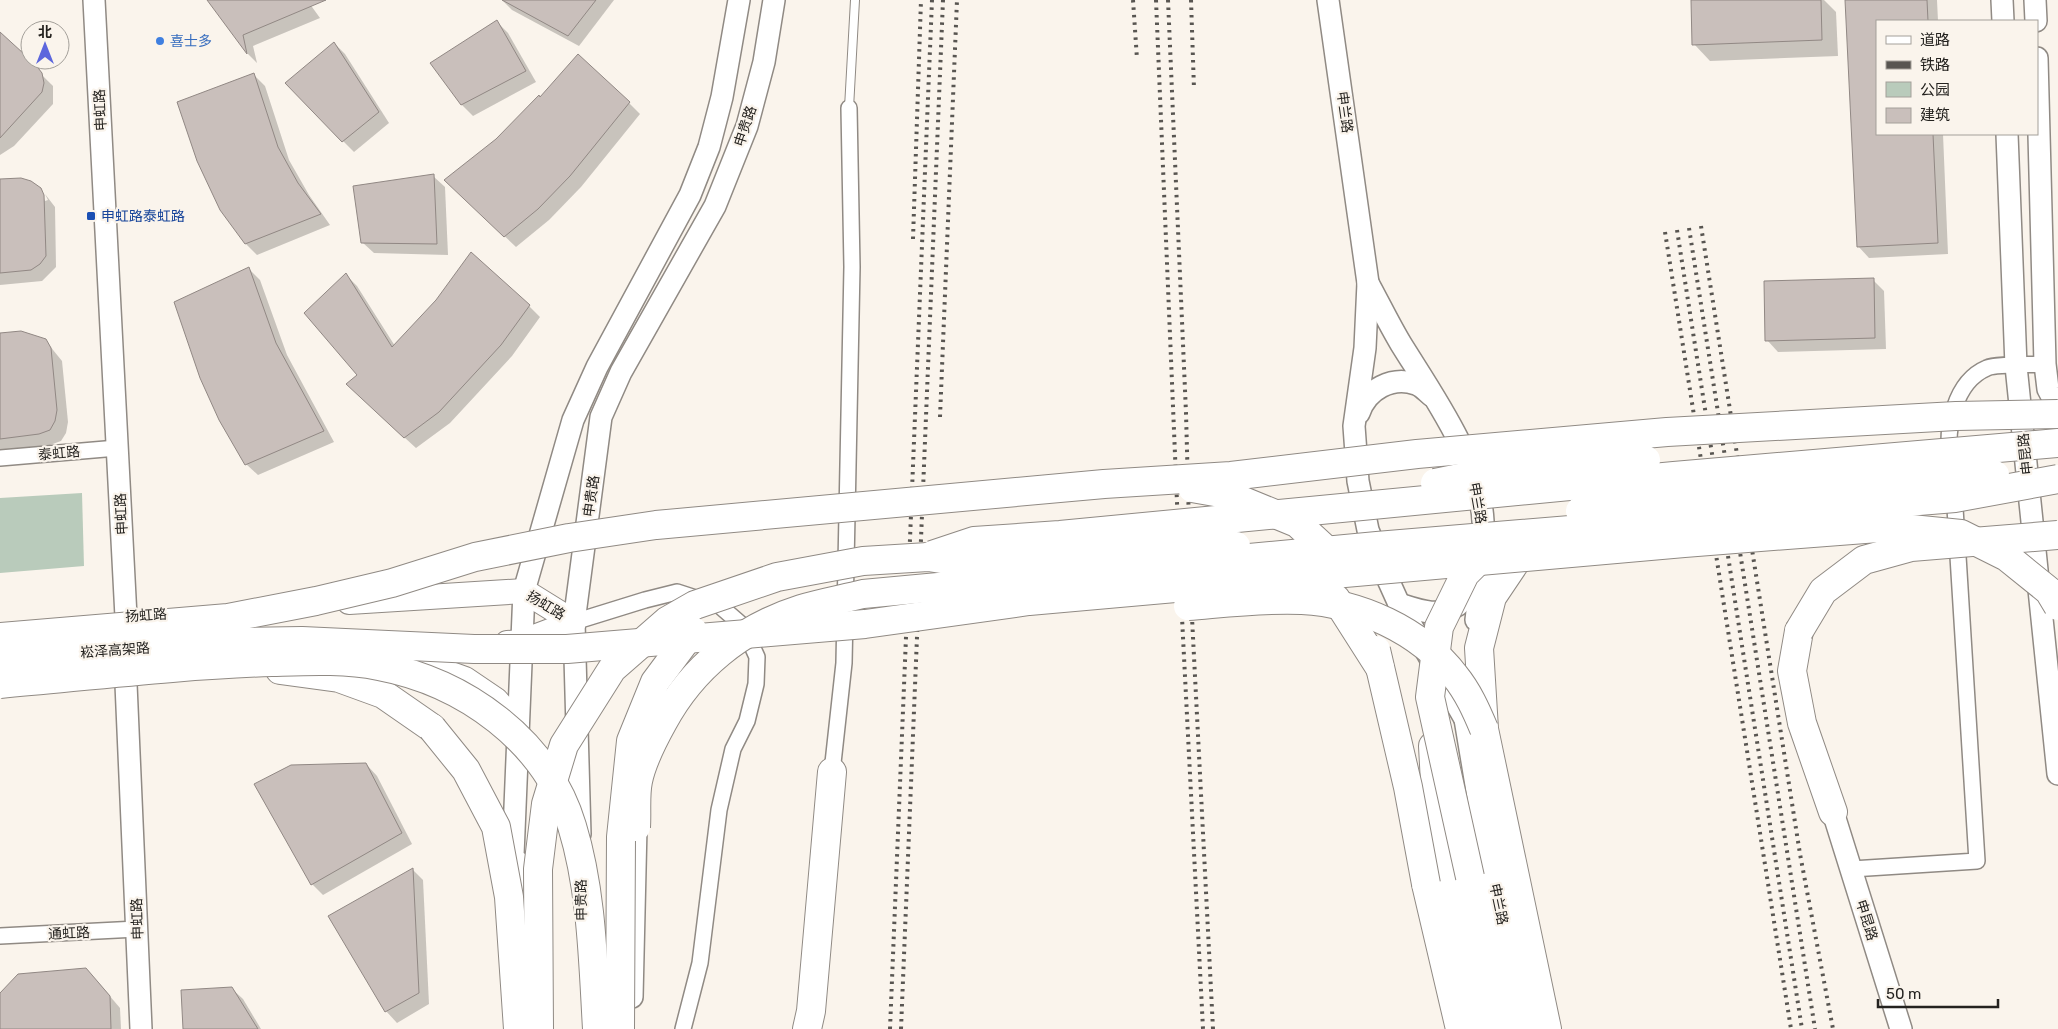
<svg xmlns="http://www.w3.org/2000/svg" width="2058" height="1029" font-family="Rubik,'Noto Sans SC',sans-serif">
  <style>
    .green { fill: #b9cbbb }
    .shadow { fill: #0003 }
    .building { fill: #c9bfbb; stroke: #918884 }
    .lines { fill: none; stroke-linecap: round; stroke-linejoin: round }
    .lane-casing { stroke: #908a84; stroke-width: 10 }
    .street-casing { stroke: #908a84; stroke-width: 18 }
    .secondary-casing { stroke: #908a84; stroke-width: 24 }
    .primary-casing { stroke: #908a84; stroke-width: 26 }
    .highway-casing { stroke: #908a84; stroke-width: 30 }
    .lane { stroke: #fff; stroke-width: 8 }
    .street { stroke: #fff; stroke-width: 15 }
    .secondary { stroke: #fff; stroke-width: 21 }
    .primary { stroke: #fff; stroke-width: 24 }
    .highway { stroke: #fff; stroke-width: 28 }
    .rail { stroke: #585551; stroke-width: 4; stroke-dasharray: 2.5 5; stroke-linecap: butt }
    .highway-bridge-casing { stroke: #908a84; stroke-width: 30; stroke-linecap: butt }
    .highway-bridge { stroke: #fff; stroke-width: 28 }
    .shop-dot { fill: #3f7fe0; stroke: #faf4ec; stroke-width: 2 }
    .transit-dot { fill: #1a4fb4; stroke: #faf4ec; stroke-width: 2 }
    .labels { text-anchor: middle; stroke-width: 4.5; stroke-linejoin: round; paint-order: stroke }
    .shop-label { font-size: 14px; fill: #366cbe; stroke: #faf4ec; text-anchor: start }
    .street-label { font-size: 14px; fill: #24221f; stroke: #faf4ec }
    .transit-label { font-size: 14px; fill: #164399; stroke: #faf4ec; text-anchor: start }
  </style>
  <rect width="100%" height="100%" fill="#faf4ec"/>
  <polygon class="green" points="82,493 84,566 0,573 0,498"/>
  <g class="shadow">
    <polygon points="209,0 307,0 320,18 253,46 257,63 248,54"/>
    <polygon points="502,0 614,0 579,46 512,10"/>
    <polygon points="1692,0 1824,0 1836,12 1838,56 1710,61 1694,44"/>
    <polygon points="1846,0 1937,0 1938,21 1877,21 1877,134 1943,134 1948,254 1869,258 1858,246"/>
    <polygon points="497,22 508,33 536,82 473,116 462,105 432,64"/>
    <polygon points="0,34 53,86 53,104 14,146 0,155"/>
    <polygon points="334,43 345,54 389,123 354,152 343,141"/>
    <polygon points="254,75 265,86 289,160 309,195 330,225 257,255 246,244"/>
    <polygon points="540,98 629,103 640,114 581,187 549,220 516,247 457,191 497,140"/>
    <polygon points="433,176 445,187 448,255 374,253 362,242"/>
    <polygon points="0,180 41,192 45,201 48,200 45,194 55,207 56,267 42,281 0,285"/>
    <polygon points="249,269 260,280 287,355 334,442 258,475 246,464"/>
    <polygon points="346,275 357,286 395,346 529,306 540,317 512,356 450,423 416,448 358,395 359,375"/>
    <polygon points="1873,280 1884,291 1886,349 1778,352 1767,340"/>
    <polygon points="0,334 45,340 62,361 68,422 66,433 61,441 50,445 0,451"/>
    <polygon points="366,764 377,776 412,844 323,895 312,884"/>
    <polygon points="412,869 423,880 429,1004 397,1023 386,1011 330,917"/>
    <polygon points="97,981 120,1008 121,1029 0,1029 0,994"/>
    <polygon points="231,988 243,999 261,1029 185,1029"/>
  </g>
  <g class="building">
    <polygon points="207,0 326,0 243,35 247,54"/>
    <polygon points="502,0 596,0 568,36"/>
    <polygon points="1691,0 1821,0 1822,40 1692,45"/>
    <polygon points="1845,0 1927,0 1928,21 1877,21 1877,134 1933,134 1938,243 1857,247"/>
    <polygon points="497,20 526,71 461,105 430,63"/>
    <polygon points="0,32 35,64 42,73 44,83 42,92 0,138"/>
    <polygon points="334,42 379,112 342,142 285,83"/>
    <polygon points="578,54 630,102 570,176 538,209 504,237 444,180 496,139 539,95 540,97"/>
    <polygon points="254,73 278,147 298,183 321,214 245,244 220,210 197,161 177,102"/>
    <polygon points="434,174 437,244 361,243 353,186"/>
    <polygon points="21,178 31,181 41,188 44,195 46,256 40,264 31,270 0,273 0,179"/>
    <polygon points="471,252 530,305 501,345 439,412 404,438 346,384 357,375 304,313 346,273 392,347 436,300"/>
    <polygon points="249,267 276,343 324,431 245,465 219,420 200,378 174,302"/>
    <polygon points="1874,278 1875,338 1765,341 1764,281"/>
    <polygon points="21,331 46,339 51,348 57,410 55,421 50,430 39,434 0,439 0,333"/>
    <polygon points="366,763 402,833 311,885 254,784 291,765"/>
    <polygon points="413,868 419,993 385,1012 328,916"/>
    <polygon points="86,968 110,996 111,1029 0,1029 0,993 18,974"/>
    <polygon points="232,987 258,1029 183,1029 181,990"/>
  </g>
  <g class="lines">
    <defs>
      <polyline id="lane" points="849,108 855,0"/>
      <g id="street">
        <polyline points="0,458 117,448"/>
        <path d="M1950 459C1946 428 1954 382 1987 368 1995 364 2033 365 2045 364"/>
        <polyline points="574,622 645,600 677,592 720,606 743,626 757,657 756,684 747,721 733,749 719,810 700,963 683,1029"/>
        <polyline points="832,772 844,663 852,267 849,108"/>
        <polyline points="1852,869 1977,861 1954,492"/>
        <polyline points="0,936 137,929"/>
      </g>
      <g id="secondary">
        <polyline points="94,0 126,617 125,661 141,1029"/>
        <polyline points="1328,0 1368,283 1365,348 1354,426 1358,481 1368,530 1385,573 1399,604 1465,719"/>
        <polyline points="2002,0 2003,21"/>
        <polyline points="2035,0 2036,21"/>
        <polyline points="2037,58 2045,364 2048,389 2058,408"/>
        <polyline points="2007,134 2016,366 2058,774"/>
        <path d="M1368 283C1379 303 1389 324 1401 344 1432 394 1480 461 1483 521 1485 554 1480 587 1476 620"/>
        <path d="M1359 413C1367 389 1392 376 1416 384 1422 386 1427 392 1432 396"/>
        <path d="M1399 604C1421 611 1438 618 1458 605"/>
        <polyline points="1468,690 1465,719 1482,821 1525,1029"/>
        <polyline points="1833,812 1901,1029"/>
        <polyline points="580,834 574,622 601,417 621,372 715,206 747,126 764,62 774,0"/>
        <polyline points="518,862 528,933"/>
        <polyline points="512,879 524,591 573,420 597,367 690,195 709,147 722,97 739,0"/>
        <polyline points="632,997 636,827"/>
      </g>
      <g id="primary">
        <polyline points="349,602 524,591 574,622"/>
        <polyline points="507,643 521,642 574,622"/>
        <polyline points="385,650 465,679 496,700 517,724"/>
      </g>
      <g id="highway">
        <polyline points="1532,543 1523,551 1492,597 1479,648 1484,729 1547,1029"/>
        <polyline points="1799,631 1792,671 1802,723 1833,812"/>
        <polyline points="280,670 339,678 383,694 432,728"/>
        <polyline points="1433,746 1435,783 1447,882 1482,1029"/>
        <polyline points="1470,877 1503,1029"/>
        <polyline points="1426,884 1460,1029"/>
        <polyline points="807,1029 811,1011 832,772"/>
      </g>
    </defs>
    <use href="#lane" class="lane-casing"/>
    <use href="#street" class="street-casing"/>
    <use href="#secondary" class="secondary-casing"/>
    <use href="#primary" class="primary-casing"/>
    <use href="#highway" class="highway-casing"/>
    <use href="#lane" class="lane"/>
    <use href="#street" class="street"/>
    <use href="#secondary" class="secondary"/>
    <use href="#primary" class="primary"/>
    <use href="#highway" class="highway"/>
    <g class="rail">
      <polyline points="1133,0 1137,59"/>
      <polyline points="1156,0 1181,598 1203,1029"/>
      <polyline points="1168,0 1186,413 1191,598 1213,1029"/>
      <polyline points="1191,0 1194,89"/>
      <polyline points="1701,226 1800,854 1833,1029"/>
      <polyline points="1689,228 1815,1029"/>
      <polyline points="1677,230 1802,1029"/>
      <polyline points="1665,232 1791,1029"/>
      <polyline points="913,239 921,0"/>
      <polyline points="940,417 957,0"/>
      <polyline points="890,1029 932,0"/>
      <polyline points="901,1029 943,0"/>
    </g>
    <defs>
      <g id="highway-bridge">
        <polyline points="1435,483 1499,470 1646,460"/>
        <polyline points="1192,488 1226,494 1297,523 1335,558"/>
        <polyline points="1580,511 1673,500 1995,475"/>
        <polyline points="932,555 974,541 1060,535 1674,476 2058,443"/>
        <polyline points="1301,570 1336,599 1380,668"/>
        <path d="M1188 606C1225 603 1265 598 1302 600 1359 603 1420 630 1455 676 1468 692 1476 710 1484 729"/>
        <polyline points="1799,631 1823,591 1864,560 1911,547 2058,535"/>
        <polyline points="0,637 228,618 316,601 392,583 475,557 569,538 656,525 1104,484 1231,476 1417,454 1667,432 1956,416 2058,414"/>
        <polyline points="1376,650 1408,787 1426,884"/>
        <polyline points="0,658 230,642 302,641 474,649 567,649 865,624 1029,601 1684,543 1891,527 1961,534 2007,557 2049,591 2058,606"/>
        <path d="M0 684C90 676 181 665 272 662 307 661 344 659 379 666 464 682 546 740 572 826 592 891 593 962 597 1029"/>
        <polyline points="432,728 466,770 496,827 509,897 518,1029"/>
        <path d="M636 827C637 812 635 795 638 781 642 761 653 740 663 722 692 668 741 628 801 609 821 603 843 599 863 594L1377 546 1955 498 2058 479"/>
        <polyline points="1470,877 1430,697 1439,627 1465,574 1484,555"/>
        <polyline points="539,1029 538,869 546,804 564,745 612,669 667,621 695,605 777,577 863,561 928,557 974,564 1117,552 1185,544 1236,546"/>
        <polyline points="620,1029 621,837 631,741 655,682 693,631"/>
      </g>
    </defs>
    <use href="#highway-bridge" class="highway-bridge-casing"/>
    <use href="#highway-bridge" class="highway-bridge"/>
  </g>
  <circle class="shop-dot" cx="160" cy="41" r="5"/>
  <rect class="transit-dot" x="86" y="211" width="10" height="10" rx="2.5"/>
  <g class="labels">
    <g class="shop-label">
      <text x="170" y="46">喜士多</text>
    </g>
    <g class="street-label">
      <text transform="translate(100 110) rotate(-93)" y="5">申虹路</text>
      <text transform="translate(1345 112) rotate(82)" y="5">申兰路</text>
      <text transform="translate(745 126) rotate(-72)" y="5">申贵路</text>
      <text transform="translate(59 453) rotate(-5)" y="5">泰虹路</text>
      <text transform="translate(2025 454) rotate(-96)" y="5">申昆路</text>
      <text transform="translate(591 496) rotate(-82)" y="5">申贵路</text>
      <text transform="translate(1478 503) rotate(80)" y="5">申兰路</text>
      <text transform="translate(121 514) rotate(-93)" y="5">申虹路</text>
      <text transform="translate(546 605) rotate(31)" y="5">扬虹路</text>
      <text transform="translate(146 615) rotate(-4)" y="5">扬虹路</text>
      <text transform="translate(115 650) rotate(-4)" y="5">崧泽高架路</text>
      <text transform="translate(581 900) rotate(-91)" y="5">申贵路</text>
      <text transform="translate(1499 904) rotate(78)" y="5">申兰路</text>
      <text transform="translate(137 919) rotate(-92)" y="5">申虹路</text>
      <text transform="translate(1867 920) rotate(73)" y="5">申昆路</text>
      <text transform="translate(69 933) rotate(-3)" y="5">通虹路</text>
    </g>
    <g class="transit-label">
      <text x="101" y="221">申虹路泰虹路</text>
    </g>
  </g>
  <rect x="1876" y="20" width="162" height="115" fill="#faf4ec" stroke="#a4a09a"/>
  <rect x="1886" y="36" width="25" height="8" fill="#ffffff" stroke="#a4a09a"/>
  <text x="1920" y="45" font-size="15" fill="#24221f">道路</text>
  <rect x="1886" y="61" width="25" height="8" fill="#585551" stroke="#a4a09a"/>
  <text x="1920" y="70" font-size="15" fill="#24221f">铁路</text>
  <rect x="1886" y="82" width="25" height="15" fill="#b9cbbb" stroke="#a4a09a"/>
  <text x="1920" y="95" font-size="15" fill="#24221f">公园</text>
  <rect x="1886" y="108" width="25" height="15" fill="#c9bfbb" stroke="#a4a09a"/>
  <text x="1920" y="120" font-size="15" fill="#24221f">建筑</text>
  <g transform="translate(45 45)"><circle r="24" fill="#faf4ec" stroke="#a4a09a"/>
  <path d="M0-4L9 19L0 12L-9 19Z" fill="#5c66dd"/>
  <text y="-8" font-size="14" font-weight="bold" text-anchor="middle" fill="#24221f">北</text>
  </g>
  <path d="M1878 999v8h120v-8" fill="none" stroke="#24221f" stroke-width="2.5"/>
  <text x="1886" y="999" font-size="15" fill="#24221f" stroke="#faf4ec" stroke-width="4" paint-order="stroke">50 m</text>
</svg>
